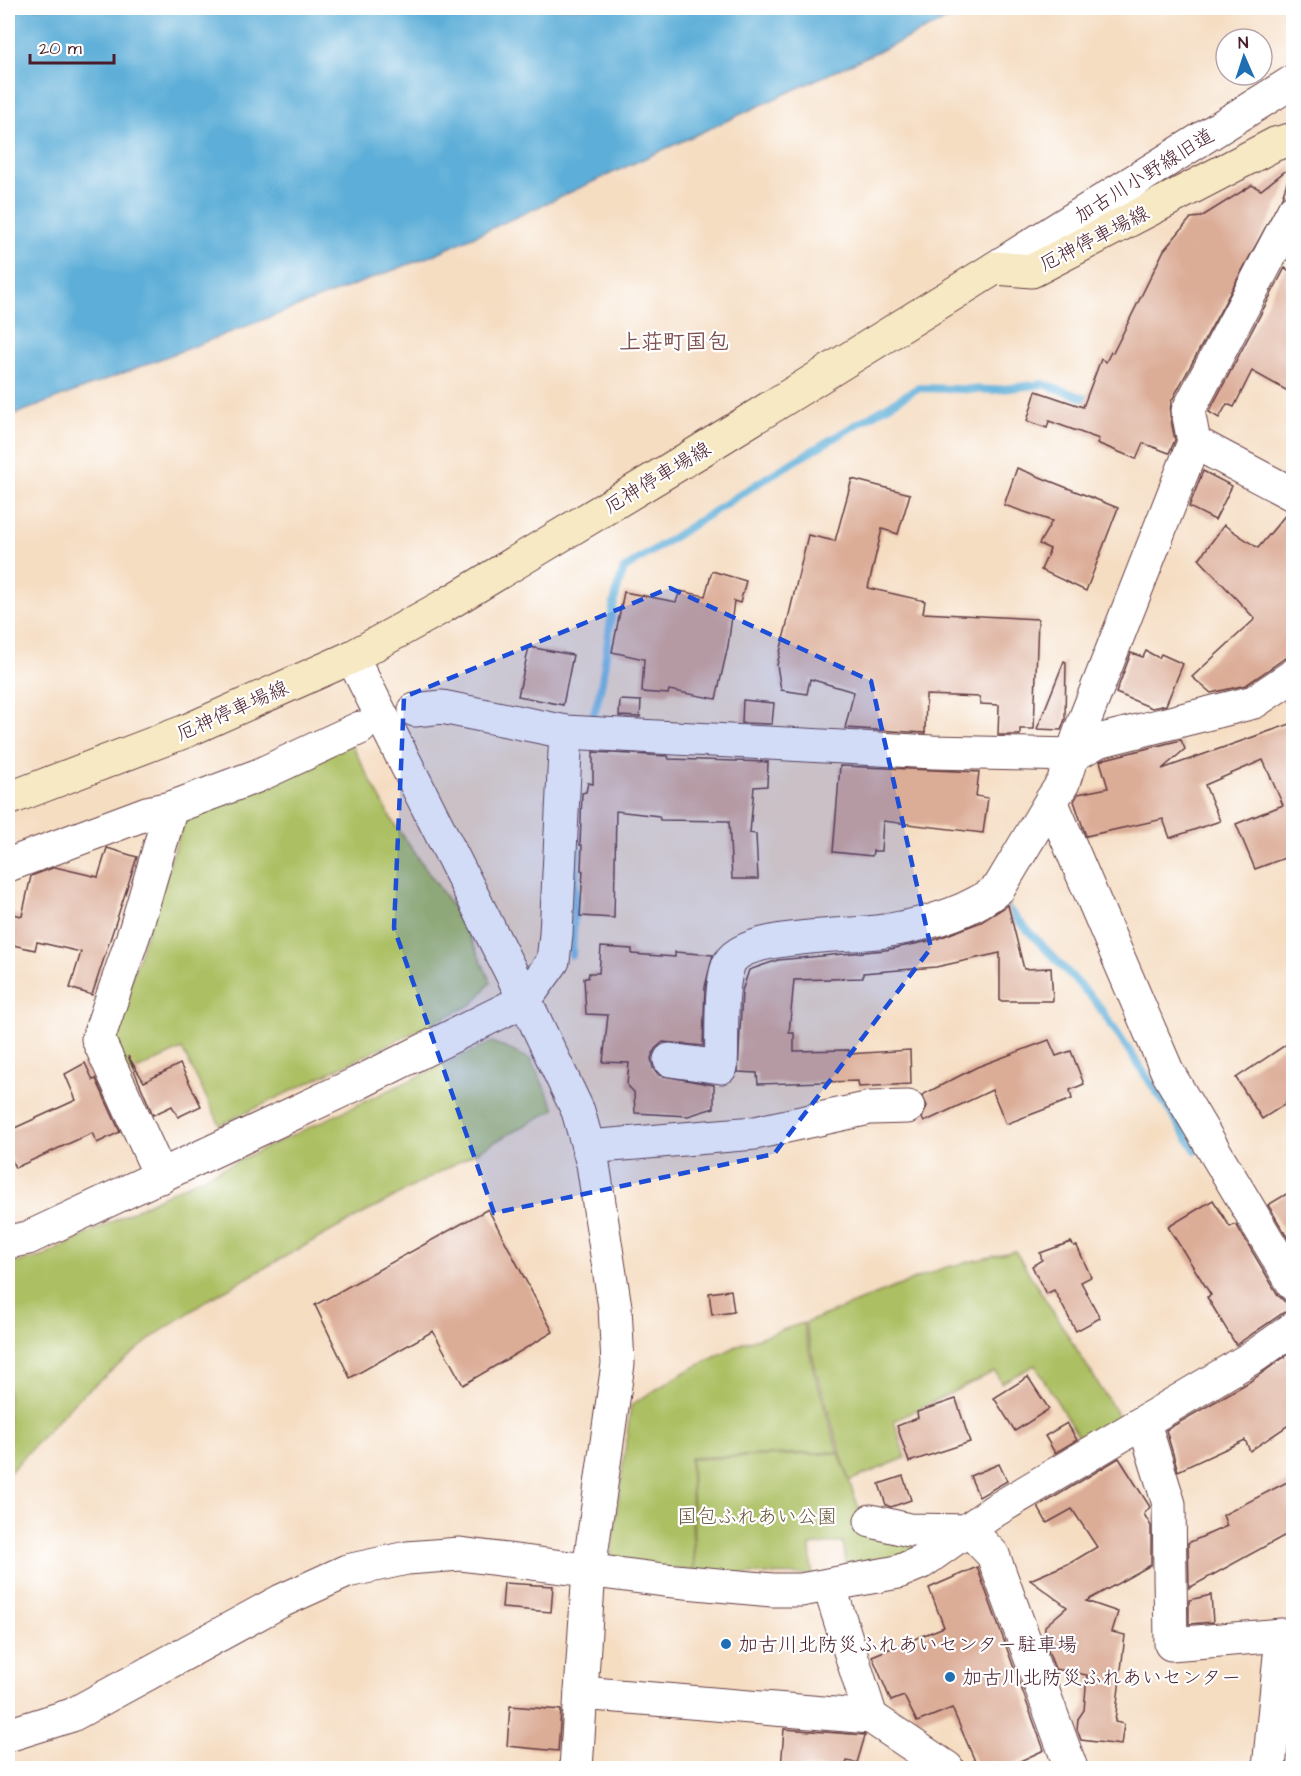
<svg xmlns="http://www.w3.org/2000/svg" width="1301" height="1776" font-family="'Architects Daughter','Klee One',sans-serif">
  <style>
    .green { fill: #acbf62; stroke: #7b6f46; stroke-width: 1.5 }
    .water { fill: #5daed8; stroke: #546682; stroke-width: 1.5 }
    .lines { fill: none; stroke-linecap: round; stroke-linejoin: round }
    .stream { stroke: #5daed8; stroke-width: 8 }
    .building { fill: #dbac96 }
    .minor-casing { stroke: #643c42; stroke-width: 35 }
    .tertiary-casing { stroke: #643c42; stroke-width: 35 }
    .secondary-casing { stroke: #643c42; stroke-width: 35 }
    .minor { stroke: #fff; stroke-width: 33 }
    .tertiary { stroke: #fff; stroke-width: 33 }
    .secondary { stroke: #f6e9c3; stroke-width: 33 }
    .marked { fill: #1d4ed8; fill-opacity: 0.2; stroke: #1d4ed8; stroke-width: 4.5; stroke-dasharray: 12 8; stroke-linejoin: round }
    .poi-dot { fill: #1f6fb2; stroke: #fff; stroke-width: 2 }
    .labels { text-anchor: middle; stroke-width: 4.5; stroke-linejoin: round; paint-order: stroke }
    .street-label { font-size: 20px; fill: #4a1f2b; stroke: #fff }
    .park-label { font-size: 20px; fill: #6c573e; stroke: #fff }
    .poi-label { font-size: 20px; fill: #4a1f2b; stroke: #fff; text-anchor: start }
    .quarter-label { font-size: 22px; font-weight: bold; fill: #7d5050; stroke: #fff }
  </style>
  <rect width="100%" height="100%" fill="#fff"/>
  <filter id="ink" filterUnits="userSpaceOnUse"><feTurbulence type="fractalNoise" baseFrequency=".0167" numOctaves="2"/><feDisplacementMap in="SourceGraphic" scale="12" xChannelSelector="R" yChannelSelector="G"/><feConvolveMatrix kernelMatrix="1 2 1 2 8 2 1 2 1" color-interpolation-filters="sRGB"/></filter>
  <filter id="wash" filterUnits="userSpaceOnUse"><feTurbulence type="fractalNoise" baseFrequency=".008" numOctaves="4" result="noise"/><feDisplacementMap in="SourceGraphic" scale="24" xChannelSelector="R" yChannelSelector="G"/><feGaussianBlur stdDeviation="1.35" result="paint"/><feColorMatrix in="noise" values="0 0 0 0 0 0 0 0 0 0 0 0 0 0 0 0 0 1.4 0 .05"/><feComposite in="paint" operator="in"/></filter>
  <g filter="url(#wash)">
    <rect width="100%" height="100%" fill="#f5ddc2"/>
    <g class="green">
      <polygon points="351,744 393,822 461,919 491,982 473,1004 220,1125 182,1049 125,1075 112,1038 186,814"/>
      <polygon points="492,1042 530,1059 555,1109 284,1257 208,1300 154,1336 74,1402 8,1474 8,1264 42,1257 169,1193"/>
      <polygon points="1015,1251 1124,1425 1084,1446 1035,1365 1001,1383 995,1371 894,1421 905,1458 849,1481 816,1370 805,1323 943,1268"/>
      <polygon points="803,1323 814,1371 838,1452 690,1458 694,1571 610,1563 631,1405 685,1372 743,1343"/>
      <polygon points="839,1453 866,1528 931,1542 921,1550 847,1571 843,1542 810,1546 812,1575 695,1573 691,1459"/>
    </g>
    <polygon class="water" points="8,8 973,8 433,255 8,417"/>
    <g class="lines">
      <g class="stream">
        <path d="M589 727C610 677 604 619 624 569L766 478 918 388 994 390 1043 384 1096 402"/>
        <polyline points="999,900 1096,1002 1196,1150"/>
        <polyline points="572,955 577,838"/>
      </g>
    </g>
    <g id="blocks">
      <g class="building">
        <polygon points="1293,165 1282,197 1171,402 1170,415 1175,440 1169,453 1143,443 1136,459 1097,443 1099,439 1049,421 1047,428 1027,421 1036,391 1083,407 1101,359 1106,362 1111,352 1113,353 1164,250 1191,218 1201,217 1252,185 1261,190"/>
        <polygon points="1285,268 1293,273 1293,394 1252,371 1234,407 1227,404 1219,418 1209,412"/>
        <polygon points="1017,468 1118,508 1086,591 1041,570 1050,549 1039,544 1052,521 1004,505"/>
        <polygon points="1203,471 1232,486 1215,520 1189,507"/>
        <polygon points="852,479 910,494 898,534 882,529 868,588 925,601 923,613 1038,619 1034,729 1020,729 1020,735 998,735 999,705 980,704 980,697 926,695 925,733 845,728 854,692 810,679 807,694 781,690 777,665 808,535 835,541"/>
        <polygon points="1288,512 1293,514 1293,656 1284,659 1246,685 1211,693 1192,677 1255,619 1199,559 1224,525 1258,548"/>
        <polygon points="712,571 746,581 740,603 734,601 728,646 716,699 669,690 668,694 642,692 644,659 612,652 624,592 676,602 680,591 705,596"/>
        <polygon points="529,647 573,655 563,705 518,696"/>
        <polygon points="1146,651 1159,658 1161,654 1183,664 1166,705 1152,708 1116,693 1131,653 1143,657"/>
        <polygon points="1064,661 1066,662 1065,719 1061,730 1037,729"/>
        <polygon points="620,700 641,701 640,717 619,716"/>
        <polygon points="743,700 774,703 772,724 742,723"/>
        <polygon points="1293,723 1293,855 1255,869 1236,824 1283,805 1263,760 1205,785 1220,821 1170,838 1163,819 1086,836 1074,801 1078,794 1108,788 1100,761 1105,759 1181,740 1185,749 1162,769"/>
        <polygon points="593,752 668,756 669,759 768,762 767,786 754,787 750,833 756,834 758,879 732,879 729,821 660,820 659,816 616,811 614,918 580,916 583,871 581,870 582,845 580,845 582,793 586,792 588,783 593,784"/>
        <polygon points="840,766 979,772 976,796 988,798 983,833 883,821 881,851 873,851 872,856 833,852"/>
        <polygon points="107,848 137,857 92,995 70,988 81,952 37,942 35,950 8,944 8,913 22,916 31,876 55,867 98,877"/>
        <polygon points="1008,905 1024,969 1051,968 1053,1001 1000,1001 1000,953 936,967 863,973 863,978 794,980 789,1033 794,1033 794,1051 849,1050 849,1054 910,1050 911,1084 859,1087 858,1081 758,1084 757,1073 738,1072 742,991 749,970 778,960 886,950 934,940 981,922"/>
        <polygon points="601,947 632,949 632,954 675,957 675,952 713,955 705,987 703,1046 663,1042 655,1049 651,1058 653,1068 659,1075 714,1085 714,1108 688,1116 635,1113 634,1092 627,1085 629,1063 603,1062 608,1015 586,1014 584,978 588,978 589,973 599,973"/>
        <polygon points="1049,1040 1056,1056 1071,1051 1084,1084 1070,1090 1072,1099 1006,1124 992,1090 924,1122 922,1118 927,1106 922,1095 977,1067"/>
        <polygon points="1293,1040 1293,1099 1262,1119 1236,1078"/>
        <polygon points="128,1056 144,1082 180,1064 201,1106 178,1117 172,1106 153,1115"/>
        <polygon points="85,1063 93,1080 96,1079 120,1132 97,1143 92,1133 15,1168 8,1151 8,1131 76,1100 65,1074"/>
        <polygon points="1293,1190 1293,1247 1268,1205"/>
        <polygon points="1213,1200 1230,1227 1236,1224 1278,1295 1284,1301 1293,1304 1293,1309 1283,1313 1236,1345 1207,1297 1211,1295 1168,1227"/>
        <polygon points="488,1209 553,1332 463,1385 433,1331 350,1378 315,1305"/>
        <polygon points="1071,1242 1074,1246 1077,1246 1091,1277 1081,1282 1100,1318 1076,1331 1054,1290 1046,1294 1032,1266 1042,1260 1040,1253"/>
        <polygon points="731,1290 734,1312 712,1315 709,1293"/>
        <polygon points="1293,1351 1293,1422 1250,1451 1245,1440 1178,1471 1166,1430 1249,1382"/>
        <polygon points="1028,1377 1049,1409 1015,1431 994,1398"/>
        <polygon points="956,1399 970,1442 909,1462 897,1426 918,1418 917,1412"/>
        <polygon points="1067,1423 1077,1440 1055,1453 1045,1436"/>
        <polygon points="1119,1458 1150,1507 1144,1514 1151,1526 1151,1565 1086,1601 1118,1612 1112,1632 1125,1635 1115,1722 1124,1724 1121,1745 1081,1740 1077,1729 1078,1719 1084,1710 1087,1675 1055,1669 1044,1640 1045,1626 1067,1607 1030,1580 1072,1562 1097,1547 1072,1509 1047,1523 1038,1507"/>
        <polygon points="999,1464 1007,1481 979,1497 970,1476"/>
        <polygon points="903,1476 911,1500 891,1507 886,1505 879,1484"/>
        <polygon points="1293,1479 1293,1531 1189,1588 1188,1543 1227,1526 1223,1515"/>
        <polygon points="977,1567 1044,1750 1005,1768 978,1768 952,1708 917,1722 904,1696 891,1701 872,1656 944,1627 929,1588"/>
        <polygon points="504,1583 553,1586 551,1612 502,1608"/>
        <polygon points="1211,1595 1213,1622 1189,1624 1189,1600"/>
        <polygon points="510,1706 561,1710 558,1751 507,1746"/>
        <polygon points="784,1729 865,1735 865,1736 857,1763 847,1761 845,1768 781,1768"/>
      </g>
    </g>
  </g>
  <g filter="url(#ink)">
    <use href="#blocks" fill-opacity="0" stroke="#643c42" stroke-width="1.5"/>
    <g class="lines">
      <defs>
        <g id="minor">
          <polyline points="1294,210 1188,411 1194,442 1080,732 1063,783 1051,801 1168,1073 1294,1285"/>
          <polyline points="1194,442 1294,495"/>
          <polyline points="415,710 442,707 566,732 933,752 1074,755 1098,741 1254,702 1294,675"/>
          <polyline points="566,732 556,934 553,961 525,1000 578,1111 593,1164 615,1307 618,1364 589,1570 576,1768"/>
          <polyline points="8,865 147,813 171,808"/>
          <path d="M670 1060 721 1067C723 1039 719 991 728 966 739 932 853 937 884 931 923 925 968 914 999 888L1051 801"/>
          <polyline points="588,1147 755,1133 870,1108 908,1107"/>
          <polyline points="161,1177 98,1039 136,928 171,808 257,776 360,728"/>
          <polyline points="8,1242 28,1238 358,1083 525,1000 352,657"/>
          <polyline points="1144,1423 1169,1504 1171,1644 1282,1635 1269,1768"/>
          <polyline points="871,1521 909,1530 970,1531 993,1555 1071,1768"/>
          <polyline points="829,1585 871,1717"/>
          <polyline points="581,1693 871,1717 947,1768"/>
          <polyline points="8,1735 72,1715 281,1601 347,1571 407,1558 460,1554 664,1580 772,1590 801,1590 898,1572 922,1562 994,1511 1256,1355 1294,1328"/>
        </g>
        <polyline id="tertiary" points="995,268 1294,81"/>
        <polyline id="secondary" points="8,799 186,731 352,657 442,607 697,453 995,268 1032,271 1275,144 1294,139"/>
      </defs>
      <use href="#minor" class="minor-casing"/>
      <use href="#tertiary" class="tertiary-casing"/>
      <use href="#secondary" class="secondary-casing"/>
      <use href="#minor" class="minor"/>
      <use href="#tertiary" class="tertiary"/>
      <use href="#secondary" class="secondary"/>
    </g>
  </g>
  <path class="marked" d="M670 588 871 681 931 948 774 1154 494 1213 394 928 404 697Z"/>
  <g class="poi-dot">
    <circle cx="726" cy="1644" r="6"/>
    <circle cx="950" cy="1677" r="6"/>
  </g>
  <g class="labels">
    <g class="street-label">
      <text transform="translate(1144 175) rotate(-32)" y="7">加古川小野線旧道</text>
      <text transform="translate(1094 238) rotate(-27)" y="7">厄神停車場線</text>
      <text transform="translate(657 477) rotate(-31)" y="7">厄神停車場線</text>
      <text transform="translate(232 710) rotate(-24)" y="7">厄神停車場線</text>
    </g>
    <g class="park-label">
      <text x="757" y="1523">国包ふれあい公園</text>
    </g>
    <g class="poi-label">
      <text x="738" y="1651">加古川北防災ふれあいセンター駐車場</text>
      <text x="962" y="1684">加古川北防災ふれあいセンター</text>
    </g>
    <g class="quarter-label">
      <text x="674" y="349">上荘町国包</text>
    </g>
  </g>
  <rect width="1301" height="1776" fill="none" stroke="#fff" stroke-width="30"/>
  <g transform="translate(1244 57) rotate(357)"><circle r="28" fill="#ffffff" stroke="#b7a5aa" stroke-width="1.5"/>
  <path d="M0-4.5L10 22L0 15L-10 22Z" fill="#1f6fb2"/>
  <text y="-9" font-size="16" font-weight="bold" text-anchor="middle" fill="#4a1f2b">N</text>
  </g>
  <path d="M30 54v9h84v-9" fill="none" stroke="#4a1f2b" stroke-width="3"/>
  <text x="39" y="54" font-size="18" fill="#4a1f2b" stroke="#ffffff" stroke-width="4.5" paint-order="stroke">20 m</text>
</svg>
